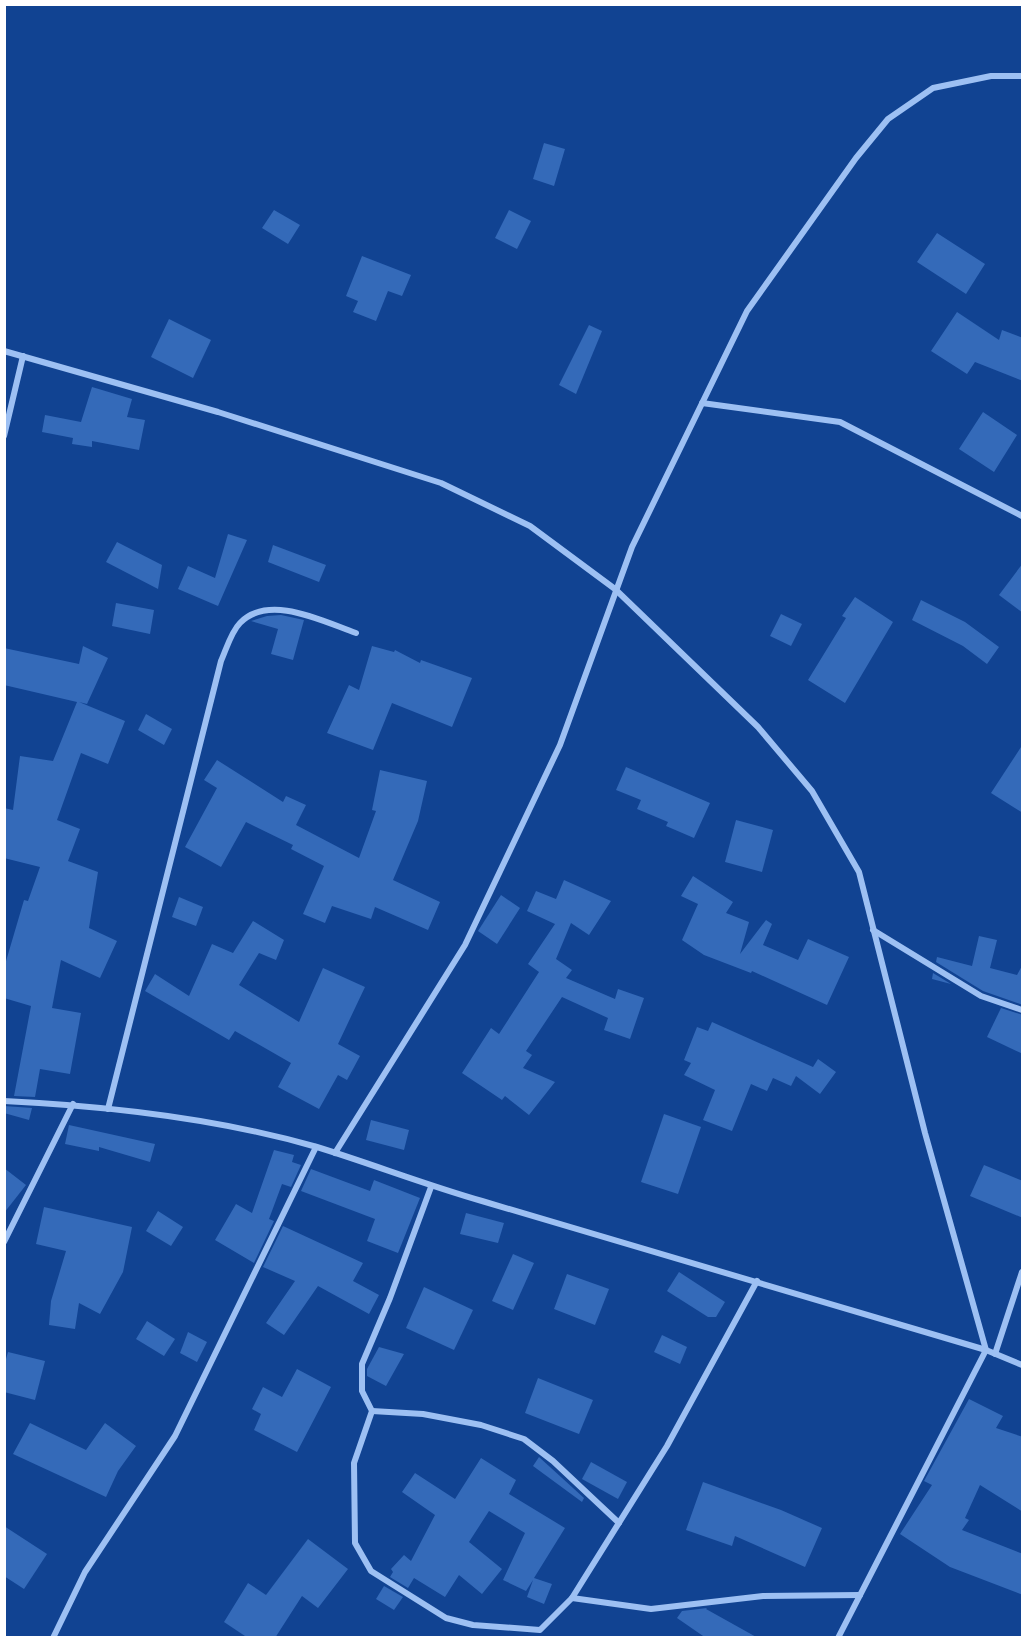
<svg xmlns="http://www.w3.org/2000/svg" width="1027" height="1642" font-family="'Archivo Narrow',sans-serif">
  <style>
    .building { fill: #346ab9 }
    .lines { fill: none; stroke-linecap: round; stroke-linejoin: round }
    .street { stroke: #9dc0f3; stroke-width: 6 }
  </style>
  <rect width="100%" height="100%" fill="#114392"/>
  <g class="building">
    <polygon points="544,143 565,149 554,186 533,179"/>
    <polygon points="274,210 300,225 288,244 262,228"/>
    <polygon points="509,210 531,221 517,249 495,238"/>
    <polygon points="937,233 985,264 966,294 917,262"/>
    <polygon points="362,256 411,275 402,296 388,291 376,321 353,312 358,301 346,296"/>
    <polygon points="957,312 999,340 1002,330 1023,338 1023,381 975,362 967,374 931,351"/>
    <polygon points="169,319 211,340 193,378 151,357"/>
    <polygon points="589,325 602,331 576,394 559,385"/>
    <polygon points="92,387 132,399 127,417 145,420 139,450 92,441 92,447 72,444 73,438 42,432 45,415 81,422"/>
    <polygon points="983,412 1017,435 994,472 959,449"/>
    <polygon points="228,534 247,540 218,606 178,589 188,566 215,578"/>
    <polygon points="117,542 162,565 158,589 106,562"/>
    <polygon points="273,545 326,565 319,582 268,562"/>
    <polygon points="1023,563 1023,613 999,595"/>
    <polygon points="855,597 893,622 845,703 808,680 846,618 842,616"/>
    <polygon points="921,600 965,622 999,647 987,664 963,646 912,620"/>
    <polygon points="116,603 154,610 150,634 112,626"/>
    <polygon points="781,614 802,624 791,646 770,636"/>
    <polygon points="281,615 304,620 293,660 271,654 278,629 251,621 267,616"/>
    <polygon points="83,646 108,658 87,704 79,702 125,721 108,764 81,753 57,820 80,829 68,861 98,872 89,928 117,941 100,978 61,960 52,1008 81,1013 70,1074 40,1069 35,1097 14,1096 31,1006 4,998 4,968 24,900 28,901 40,867 4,858 4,808 13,810 20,756 53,761 77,702 4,685 4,648 79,664"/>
    <polygon points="372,646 394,652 395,650 420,663 421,660 472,678 452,727 392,703 373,750 327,733 349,685 359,690"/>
    <polygon points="146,714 172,729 164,745 138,730"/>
    <polygon points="1023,744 1023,813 991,793"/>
    <polygon points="217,760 283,802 286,796 306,805 296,825 359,858 376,811 372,810 380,770 427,781 418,821 393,880 440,902 428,930 375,907 371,919 332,906 325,923 303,914 324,866 291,849 293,845 246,822 221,867 185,847 217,788 204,780"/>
    <polygon points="626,767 710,803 694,838 666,826 668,822 637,809 641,800 616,790"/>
    <polygon points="736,820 773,830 762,872 725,862"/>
    <polygon points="693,876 733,902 726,913 749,922 740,954 766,920 772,924 763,945 798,960 808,939 849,957 827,1005 752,971 751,973 704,955 682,940 698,904 681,896"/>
    <polygon points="564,880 611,901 589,935 571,923 556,959 572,970 566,978 615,999 618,989 644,998 630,1039 604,1030 608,1018 562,997 526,1051 532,1055 523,1068 555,1082 529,1115 505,1096 502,1100 462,1073 491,1028 499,1034 539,972 528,964 555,924 527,911 536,891 556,899"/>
    <polygon points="501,895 520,908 497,944 478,931"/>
    <polygon points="179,897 203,907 196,926 172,917"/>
    <polygon points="253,921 284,940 276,960 259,953 239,985 299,1022 323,968 365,987 338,1044 360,1056 347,1080 338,1075 319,1109 278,1087 291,1063 235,1031 229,1040 145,991 155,974 189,996 212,944 233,953"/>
    <polygon points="979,936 997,940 990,968 1017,975 1023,964 1023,1005 983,991 936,962 937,957 972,966"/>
    <polygon points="933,973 951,984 932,979"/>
    <polygon points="1001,1008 1023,1015 1023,1054 987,1037"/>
    <polygon points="712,1022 813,1067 818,1059 836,1072 820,1094 796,1076 791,1086 773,1078 767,1091 751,1084 732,1131 703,1120 715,1090 684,1075 691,1063 684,1060 697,1027 708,1031"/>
    <polygon points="4,1106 32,1108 29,1120 4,1113"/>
    <polygon points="664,1114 701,1127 678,1194 641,1182"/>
    <polygon points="371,1120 409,1130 404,1150 366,1140"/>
    <polygon points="69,1125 155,1144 150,1162 99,1147 99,1151 65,1144"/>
    <polygon points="274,1150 294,1155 292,1162 301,1165 291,1187 282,1184 269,1219 274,1221 254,1263 215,1240 236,1204 252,1213"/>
    <polygon points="984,1165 1023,1181 1023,1218 970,1196"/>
    <polygon points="4,1168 26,1185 4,1213"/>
    <polygon points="311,1169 370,1191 374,1180 420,1198 398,1253 367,1241 375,1219 301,1191"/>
    <polygon points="44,1207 132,1227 123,1272 100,1314 79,1303 75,1329 49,1325 51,1301 66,1251 36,1244"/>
    <polygon points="158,1211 183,1227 171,1246 146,1231"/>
    <polygon points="466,1213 504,1223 498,1243 460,1234"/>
    <polygon points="283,1226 363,1263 353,1281 379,1295 369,1314 318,1286 284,1335 266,1323 295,1281 263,1267"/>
    <polygon points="513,1254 534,1263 513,1310 492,1301"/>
    <polygon points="679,1272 725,1302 716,1317 708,1317 667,1291"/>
    <polygon points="567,1274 609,1289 595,1325 554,1309"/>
    <polygon points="424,1287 473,1310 454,1350 406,1328"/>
    <polygon points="147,1321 175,1339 164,1356 136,1339"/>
    <polygon points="188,1332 207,1342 197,1362 180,1353"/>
    <polygon points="662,1335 687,1347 680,1364 654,1352"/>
    <polygon points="379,1347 404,1354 386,1386 367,1376 367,1369"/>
    <polygon points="8,1352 45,1361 35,1400 4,1392 4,1366"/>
    <polygon points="297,1369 331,1387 297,1452 254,1430 261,1414 252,1409 263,1387 282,1397"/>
    <polygon points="538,1378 593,1400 579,1434 525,1413"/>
    <polygon points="969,1399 1003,1416 996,1428 1023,1437 1023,1512 980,1485 965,1518 969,1520 962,1530 1023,1554 1023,1595 950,1567 900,1534 932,1485 924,1481"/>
    <polygon points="30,1423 86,1450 105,1423 136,1446 118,1471 106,1497 13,1454"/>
    <polygon points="539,1457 584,1498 582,1502 533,1466"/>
    <polygon points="481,1458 516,1480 509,1494 565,1528 534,1578 552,1584 544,1604 527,1597 533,1580 526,1591 503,1580 525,1533 489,1511 469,1542 502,1569 482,1594 459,1575 445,1597 414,1578 408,1588 390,1577 393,1572 391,1569 404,1555 411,1561 435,1515 402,1492 415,1473 455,1499"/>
    <polygon points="591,1462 627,1482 618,1499 582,1479"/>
    <polygon points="703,1482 781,1510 822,1528 805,1567 735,1536 732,1546 686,1530"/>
    <polygon points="4,1526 47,1554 24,1589 4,1576"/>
    <polygon points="308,1539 348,1569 318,1608 302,1596 275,1638 248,1638 224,1622 248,1583 266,1595"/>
    <polygon points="384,1586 403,1597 394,1610 376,1599"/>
    <polygon points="707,1608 706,1609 758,1638 706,1638 677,1618 682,1611"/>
  </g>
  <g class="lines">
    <g class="street">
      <polyline points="4,351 218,412 441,483 530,526 615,589 758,727 812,791 859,872 925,1133 986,1350 838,1638"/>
      <polyline points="702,403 840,422 1022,516"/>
      <polyline points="4,436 23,356"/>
      <polyline points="873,930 981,996 1022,1010"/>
      <path d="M4 1101C109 1106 216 1118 317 1147 372 1164 426 1185 482 1201 650 1250 818 1299 986 1350L1022 1365"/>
      <path d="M108 1109 221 661C226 650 231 632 240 623 269 593 324 622 356 633"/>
      <polyline points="335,1153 465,945 560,745 632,547 747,311 856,158 888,119 933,88 991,76 1022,76"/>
      <polyline points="431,1187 390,1298 362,1364 362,1391 372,1411 354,1463 355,1543 371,1571 446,1618 473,1625 540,1630 572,1598 667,1446 757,1281"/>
      <polyline points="4,1242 73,1104"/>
      <polyline points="995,1354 1022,1272"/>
      <polyline points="372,1411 423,1414 481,1425 524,1439 553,1461 619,1523"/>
      <polyline points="572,1598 651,1609 763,1596 860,1595"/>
      <polyline points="53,1638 85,1572 175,1436 316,1147"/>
    </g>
  </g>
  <rect width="1027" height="1642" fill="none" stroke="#ffffff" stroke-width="12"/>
</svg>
